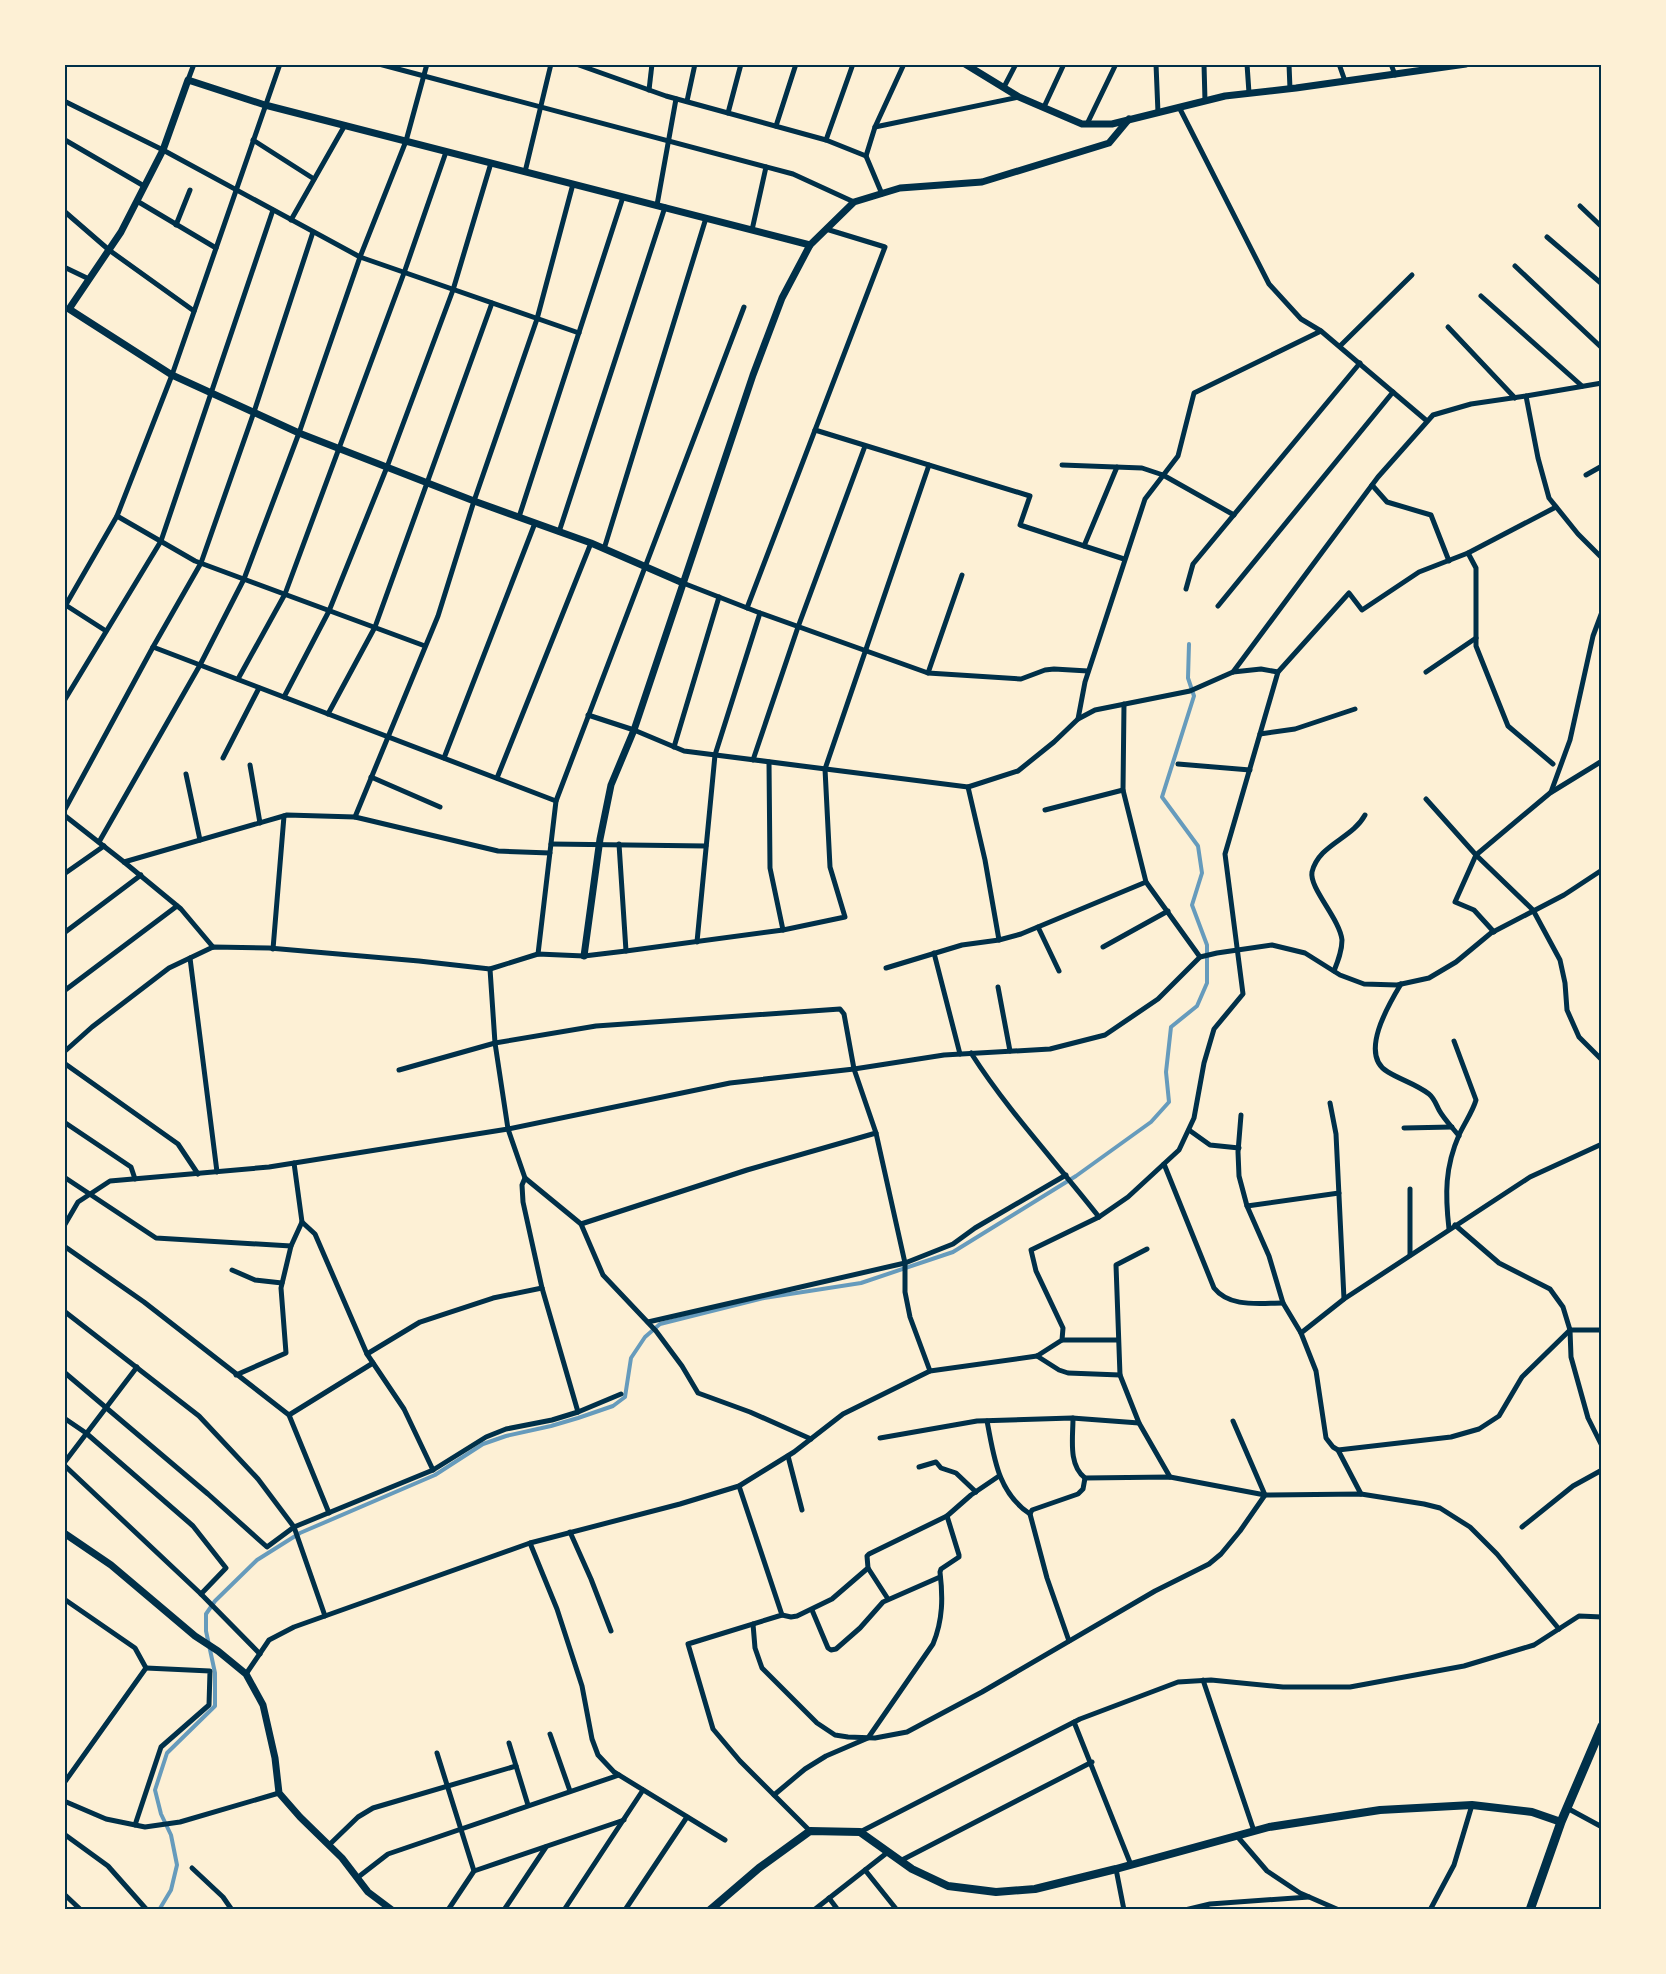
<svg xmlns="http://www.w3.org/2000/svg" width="1666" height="1974" font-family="'Titillium Web',sans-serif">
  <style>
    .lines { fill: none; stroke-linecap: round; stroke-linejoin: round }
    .stream { stroke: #669bbc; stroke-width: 4 }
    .minor { stroke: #003049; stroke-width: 5 }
    .tertiary { stroke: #003049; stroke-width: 7 }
    .secondary { stroke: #003049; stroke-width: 8 }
    .primary { stroke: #003049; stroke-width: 9 }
    .neatline { fill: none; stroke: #003049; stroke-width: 2 }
  </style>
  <rect width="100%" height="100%" fill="#fdf0d5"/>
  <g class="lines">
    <polyline class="stream" points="159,1910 171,1890 177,1865 171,1835 161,1814 155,1790 167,1753 215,1706 215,1673 206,1631 206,1614 215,1601 257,1560 300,1533 435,1475 483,1444 506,1436 551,1426 578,1418 613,1406 625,1397 631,1358 645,1337 660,1324 764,1298 861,1283 953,1252 1076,1176 1151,1122 1169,1102 1166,1072 1171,1027 1197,1006 1207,983 1207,945 1192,905 1202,873 1198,846 1162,797 1194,696 1188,678 1189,644"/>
    <g class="minor">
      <polyline points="379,64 793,174 854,202"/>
      <polyline points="576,64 666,96 826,140 866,156 882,194"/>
      <polyline points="1156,64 1158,113"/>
      <polyline points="1204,64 1205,101"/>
      <polyline points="1247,64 1249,93"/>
      <polyline points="1289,64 1290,89"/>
      <polyline points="1339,64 1345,81"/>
      <polyline points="1391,64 1395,75"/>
      <polyline points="188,80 194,64"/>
      <polyline points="1004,87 1016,64"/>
      <polyline points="649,90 652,64"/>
      <polyline points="64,101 163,150 360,257 579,333"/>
      <polyline points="687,101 695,64"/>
      <polyline points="1044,107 1064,64"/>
      <polyline points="1179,107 1269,284 1301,319 1321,331 1427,421"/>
      <polyline points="728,113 741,64"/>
      <polyline points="1087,124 1116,64"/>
      <polyline points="776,126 796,64"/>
      <polyline points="875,127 1019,97"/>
      <polyline points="65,140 144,186"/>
      <polyline points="253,140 314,179"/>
      <polyline points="826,140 853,64"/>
      <polyline points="866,156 875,127 904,64"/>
      <polyline points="525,172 551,64"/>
      <polyline points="137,201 216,248"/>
      <polyline points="657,205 676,99"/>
      <polyline points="1580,206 1602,227"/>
      <polyline points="64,211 109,250 194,311"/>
      <polyline points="291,220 345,125"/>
      <polyline points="176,225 190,190"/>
      <polyline points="752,230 766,167"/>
      <polyline points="1547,237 1602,284"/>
      <polyline points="1515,266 1602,348"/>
      <polyline points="64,267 89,279"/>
      <polyline points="1481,296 1582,386"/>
      <polyline points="1448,327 1515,398"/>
      <polyline points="1340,346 1412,275"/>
      <polyline points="1526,396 1538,458 1549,498 1578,534 1602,558"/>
      <polyline points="815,430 1030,496 1020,525 1124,559"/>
      <polyline points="1062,465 1142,468 1163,475 1234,515"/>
      <polyline points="1586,475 1602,466"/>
      <polyline points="1372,485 1387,502 1431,515 1449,561"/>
      <polyline points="117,516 195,561 425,646"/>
      <polyline points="519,517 623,197"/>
      <polyline points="559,532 665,207"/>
      <polyline points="1084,546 1117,467"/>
      <polyline points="604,549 706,218"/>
      <polyline points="1468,553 1556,507"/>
      <polyline points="683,583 760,613 928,673 1021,679 1045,670 1054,669 1088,671"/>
      <polyline points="1186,589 1193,564 1360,363"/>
      <polyline points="64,604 106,631"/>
      <polyline points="1218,606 1393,392"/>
      <polyline points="64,608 117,516 172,375 280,64"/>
      <polyline points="747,608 885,247 826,229"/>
      <polyline points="153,647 556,801"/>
      <polyline points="1233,672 1378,477 1433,415 1471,404 1526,396 1602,383"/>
      <polyline points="1426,672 1476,638"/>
      <polyline points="928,673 962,575"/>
      <polyline points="238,679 285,594 404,273 446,152"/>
      <polyline points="284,697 329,611 387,467 453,290 491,163"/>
      <polyline points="64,701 161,541 273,210"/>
      <polyline points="1124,704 1123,790 1146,882 1200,957"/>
      <polyline points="328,714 375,627 492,303"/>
      <polyline points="588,715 634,730 684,751 968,787 1018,771 1054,742 1078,719 1095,710 1190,691 1233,672 1261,669 1278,672"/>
      <polyline points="1078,719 1085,682 1145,499 1178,456 1194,393 1321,331"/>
      <polyline points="1260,734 1295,729 1355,709"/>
      <polyline points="674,747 719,597"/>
      <polyline points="223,758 259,688"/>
      <polyline points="444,758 535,523"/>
      <polyline points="753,760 798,627 865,446"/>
      <polyline points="769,762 770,868 783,930"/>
      <polyline points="1178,764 1250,770"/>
      <polyline points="250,765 260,823"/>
      <polyline points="186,774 200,840"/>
      <polyline points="371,777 440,807"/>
      <polyline points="497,778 591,543"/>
      <polyline points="968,787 985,860 999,940"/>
      <polyline points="1551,792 1570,740 1593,636 1602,612"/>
      <polyline points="1426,799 1476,855 1533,910 1560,960 1565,983 1567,1010 1579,1037 1602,1060"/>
      <polyline points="1045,810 1123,790"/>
      <polyline points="64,811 153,647 201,563 254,412 313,232"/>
      <polyline points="64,815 124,862 181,909 213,947"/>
      <polyline points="355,817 498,851 550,853"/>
      <polyline points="99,842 200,665 244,579 299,433 360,257 406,141 427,64"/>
      <polyline points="551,844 706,846"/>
      <polyline points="619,844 626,951"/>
      <polyline points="124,862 287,815 355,817 438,616 474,501 537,319 573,184"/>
      <polyline points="64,874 104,846"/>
      <polyline points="1038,927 1059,971"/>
      <polyline points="1494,932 1474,910 1455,902 1476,855 1550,793 1602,761"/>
      <polyline points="64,933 141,875"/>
      <polyline points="697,942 715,755 760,613"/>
      <polyline points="1103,947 1168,911"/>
      <polyline points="273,949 284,816"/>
      <polyline points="934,953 960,1054"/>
      <polyline points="538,954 556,801 744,307"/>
      <polyline points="190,958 217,1172"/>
      <polyline points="886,968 962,945 999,940 1021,934 1146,882"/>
      <polyline points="490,969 495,1043 508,1129 525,1178 581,1224 603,1275 656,1331 682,1366 698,1393 750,1412 811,1439"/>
      <path d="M1334 971C1338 961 1342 951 1342 940 1340 919 1309 888 1312 872 1319 844 1352 839 1365 815"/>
      <path d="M1401 984C1389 1004 1358 1055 1388 1072 1401 1080 1416 1084 1429 1094 1434 1098 1436 1104 1439 1110 1444 1119 1452 1127 1459 1136"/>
      <polyline points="998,987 1010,1051"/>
      <polyline points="64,991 177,906"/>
      <polyline points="64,1052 92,1027 169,968 213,947 269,948 419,961 490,969 538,954 584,956 626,951 783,930 845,917 830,867 825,769 929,465"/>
      <path d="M971 1053C1008 1111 1056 1162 1099 1217"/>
      <polyline points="64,1063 178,1144 198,1174"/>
      <polyline points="399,1070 495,1043 596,1026 840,1009 844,1014 854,1069 876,1133 905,1263 905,1292 910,1317 930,1371"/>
      <polyline points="1330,1103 1336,1134 1344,1299"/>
      <polyline points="1241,1115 1238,1152 1239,1176 1247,1206 1269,1256 1283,1303 1301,1333 1316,1371 1326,1438 1333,1447 1338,1450 1361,1494"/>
      <polyline points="64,1122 131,1167 135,1179"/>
      <polyline points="1404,1128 1452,1127"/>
      <polyline points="1189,1130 1210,1145 1239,1148"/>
      <path d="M1164 1164 1214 1288C1230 1308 1259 1303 1283 1303"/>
      <polyline points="64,1177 156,1238 291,1246"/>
      <polyline points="525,1178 522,1185 523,1202 542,1288 578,1412"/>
      <polyline points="1410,1189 1410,1255"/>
      <polyline points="1247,1206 1339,1193"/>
      <polyline points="302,1222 315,1234 367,1354 404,1409 433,1470"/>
      <polyline points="581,1224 747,1170 876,1133"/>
      <polyline points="1455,1225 1499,1263 1550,1289 1563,1307 1570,1330 1571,1357 1588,1418 1602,1446"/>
      <polyline points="64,1226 78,1202 110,1181 269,1167 508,1129 730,1083 854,1069 944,1055 1050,1049 1105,1035 1158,999 1200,957 1217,953 1272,945 1305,953 1340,975 1364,984 1397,985 1429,978 1456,962 1491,933 1564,895 1602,870"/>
      <path d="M1449 1229C1445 1194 1445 1167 1459 1135 1464 1124 1473 1111 1476 1100L1454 1041"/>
      <polyline points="64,1246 144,1302 289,1415 329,1513"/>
      <polyline points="1147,1249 1116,1265 1120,1375 1139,1423 1170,1477"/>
      <polyline points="232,1270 255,1280 282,1283"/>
      <polyline points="64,1311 199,1416 258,1479 294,1527 325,1616"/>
      <polyline points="648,1322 905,1263 953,1244 975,1228 1066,1175"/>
      <polyline points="1301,1333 1344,1299 1530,1177 1602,1144"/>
      <polyline points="1062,1340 1117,1340"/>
      <polyline points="367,1354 420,1322 493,1298 542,1288"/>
      <polyline points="1037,1356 1059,1370 1068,1373 1120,1375"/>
      <polyline points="64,1372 208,1494 267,1547 294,1527 433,1470 486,1437 506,1429 552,1420 578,1412 621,1394"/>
      <polyline points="236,1375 286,1353 281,1288 291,1246 302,1222 294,1163"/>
      <polyline points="289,1415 373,1363"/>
      <polyline points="64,1418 86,1433 193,1526 226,1568 201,1594"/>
      <path d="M1073 1418C1073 1438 1068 1465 1085 1478L1170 1477 1265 1495 1361 1494 1424 1504 1440 1508 1470 1527 1497 1554 1559 1629"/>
      <path d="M987 1421C994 1456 997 1492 1030 1514"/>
      <polyline points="880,1438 977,1421 1072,1418 1139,1423"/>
      <polyline points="1338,1450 1451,1437 1479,1429 1499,1416 1522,1377 1570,1330 1602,1330"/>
      <polyline points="788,1456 802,1510"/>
      <polyline points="64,1463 137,1367"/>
      <polyline points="64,1465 201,1594 260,1654"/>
      <polyline points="919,1467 936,1462 941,1468 956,1473 976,1492"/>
      <polyline points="739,1486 782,1615 688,1644 713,1729 740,1761 810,1831"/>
      <polyline points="1522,1527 1573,1486 1602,1470"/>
      <polyline points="570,1532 591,1579 611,1631"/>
      <polyline points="530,1543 557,1609 582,1686 592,1739 598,1755 614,1772 725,1840"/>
      <polyline points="868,1568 888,1599"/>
      <polyline points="64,1599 135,1648 146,1668 64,1783"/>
      <polyline points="812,1610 828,1648 831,1650 836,1649 860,1628 883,1602 940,1577"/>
      <polyline points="782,1615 791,1617 797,1616 832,1599 868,1568 867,1556 869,1554 947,1516 971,1495 999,1476"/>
      <polyline points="753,1624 755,1648 762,1668 817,1723 835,1735 848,1737 875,1738 907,1732 982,1692 1155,1591 1209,1564 1221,1554 1240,1531 1265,1495 1233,1421"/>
      <polyline points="1069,1641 1047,1578 1030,1514 1032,1510 1078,1494 1083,1489 1085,1478"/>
      <polyline points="246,1674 269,1640 294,1627 530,1543 680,1504 739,1486 794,1452 843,1414 930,1371 1037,1356 1062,1340 1063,1328 1036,1271 1031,1250 1099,1217 1128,1197 1179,1150 1194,1118 1204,1063 1214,1029 1243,994 1225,854 1278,672 1349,593 1362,610 1419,572 1468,553 1476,568 1476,646 1508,726 1553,764"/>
      <polyline points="1203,1680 1254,1831"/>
      <polyline points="1074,1722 1131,1865"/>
      <polyline points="550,1734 570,1791"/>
      <polyline points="509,1743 528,1805"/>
      <polyline points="437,1753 474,1871"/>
      <path d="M774 1795 805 1769 826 1756 868 1738 933 1644C943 1620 943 1597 940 1572L941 1569 959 1557V1555L947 1516"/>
      <polyline points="64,1801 106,1819 145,1827 180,1822 279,1793"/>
      <polyline points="1567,1808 1602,1827"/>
      <polyline points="135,1825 161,1747 209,1705 210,1671 146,1668"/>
      <polyline points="860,1832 1080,1719 1178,1682 1211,1680 1283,1687 1350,1687 1464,1666 1534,1645 1579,1616 1602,1617"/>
      <polyline points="64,1834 108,1866 147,1910"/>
      <polyline points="1237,1836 1267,1871 1300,1893 1339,1910"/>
      <polyline points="329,1845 358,1817 373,1808 516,1766"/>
      <polyline points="900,1861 1092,1762"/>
      <polyline points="192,1868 223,1897 232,1910"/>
      <polyline points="1116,1869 1124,1910"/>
      <polyline points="865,1870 897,1910"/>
      <polyline points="357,1878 388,1854 619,1775"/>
      <polyline points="64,1894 81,1910"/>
      <polyline points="829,1898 838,1910"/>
      <polyline points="448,1910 474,1871 624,1820"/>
      <polyline points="504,1910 546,1847"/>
      <polyline points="564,1910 643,1790"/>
      <polyline points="625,1910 687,1817"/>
      <polyline points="814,1910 888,1852"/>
      <polyline points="1185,1910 1210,1904 1309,1897"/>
      <polyline points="1430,1910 1454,1865 1472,1805"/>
    </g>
    <g class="tertiary">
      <polyline points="965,64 1019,97 1082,124 1112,124 1225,96 1296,88 1466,64"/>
      <polyline points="683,583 591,543 474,501 299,433 172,375 69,309 121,232 163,150 188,80 265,105 810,245"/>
      <polyline points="584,956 600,839 611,785 634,730 753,375 782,298 810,245 854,202 900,188 982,182 1109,143 1129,119"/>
      <polyline points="64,1533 111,1565 195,1636 218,1651 246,1674 263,1705 275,1758 279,1793 300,1817 342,1858 368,1892 392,1910"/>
    </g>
    <polyline class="secondary" points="710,1910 759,1868 810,1831 860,1832 912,1869 948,1886 996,1892 1035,1889 1116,1869 1269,1827 1380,1810 1472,1805 1532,1812 1561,1822"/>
    <polyline class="primary" points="1530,1910 1561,1822 1602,1726"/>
  </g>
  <rect width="1666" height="1974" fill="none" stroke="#fdf0d5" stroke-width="132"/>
  <rect x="66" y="66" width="1534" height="1842" class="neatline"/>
</svg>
